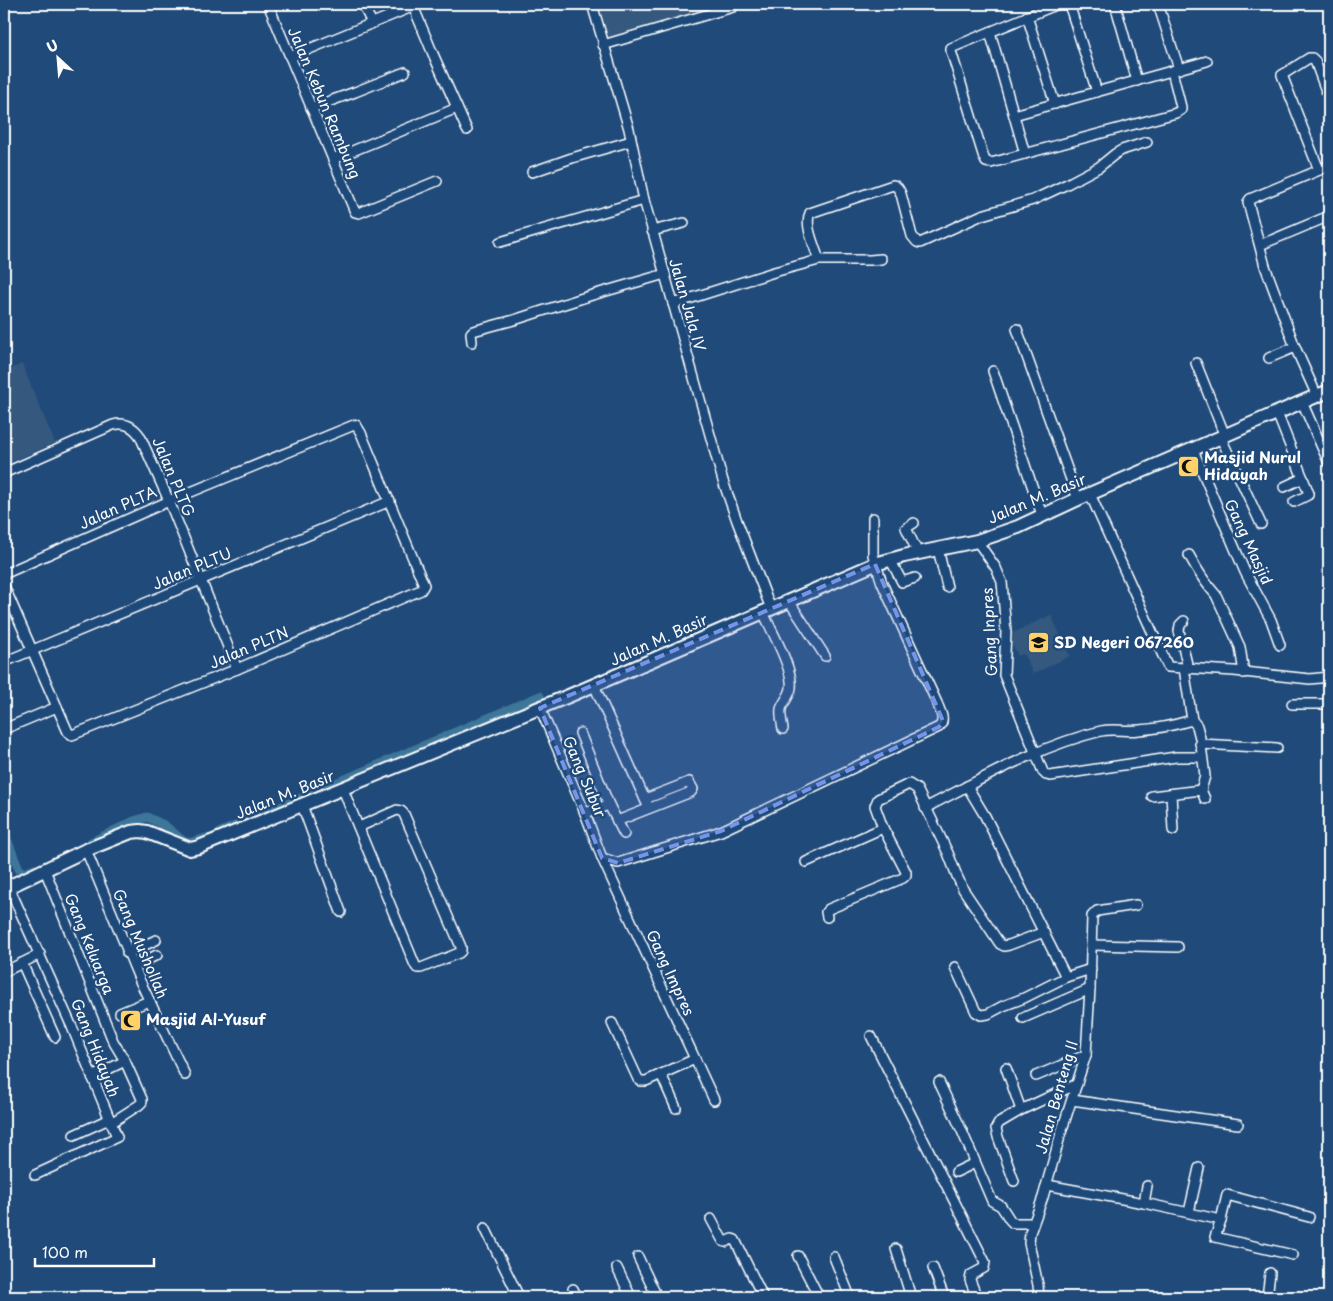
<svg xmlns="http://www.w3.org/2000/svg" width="1333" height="1301" font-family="'Playpen Sans',sans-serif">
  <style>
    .built { fill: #35587e }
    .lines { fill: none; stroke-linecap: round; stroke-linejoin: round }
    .canal { stroke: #3d7698; stroke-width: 9 }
    .minor-casing { stroke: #fff; stroke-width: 12 }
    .secondary-casing { stroke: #fff; stroke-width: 16 }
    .minor { stroke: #1f4a7a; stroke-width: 9 }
    .secondary { stroke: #1f4a7a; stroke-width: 12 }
    .marked { fill: #7795e8; fill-opacity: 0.2; stroke: #7795e8; stroke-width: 4; stroke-dasharray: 10 6; stroke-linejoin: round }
    .labels { text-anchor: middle; stroke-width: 5; stroke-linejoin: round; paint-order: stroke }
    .street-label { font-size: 15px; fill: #fff; stroke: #1f4a7a }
    .poi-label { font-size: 15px; font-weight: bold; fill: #fff; stroke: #1f4a7a; text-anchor: start }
  </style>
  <rect width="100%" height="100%" fill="#1f4a7a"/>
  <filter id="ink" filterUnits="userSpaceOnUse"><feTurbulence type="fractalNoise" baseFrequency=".02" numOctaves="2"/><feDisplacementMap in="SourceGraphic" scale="10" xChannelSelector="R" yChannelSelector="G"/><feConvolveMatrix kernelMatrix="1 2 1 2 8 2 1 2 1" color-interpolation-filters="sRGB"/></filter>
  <g filter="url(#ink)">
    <g class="built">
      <polygon points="593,4 727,4 606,42"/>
      <polygon points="22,364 55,443 4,465 4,372"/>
      <polygon points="1051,615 1070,656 1033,674 1024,654 1018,656 1008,635"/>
    </g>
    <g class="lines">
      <g class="canal">
        <polyline points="4,832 19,869 25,873 34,869"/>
        <polyline points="221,832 540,696"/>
        <polyline points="91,842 134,821 147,817 164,825 182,840 188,843 206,838"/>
      </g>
      <defs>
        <g id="minor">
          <polyline points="268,4 355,212 359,213 437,181"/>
          <polyline points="592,4 629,129 644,200 723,481 737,521 771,609"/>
          <polyline points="1058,4 951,48 951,51 984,158 986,162 991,163 1176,113 1181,110 1181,107 1172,71"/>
          <polyline points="1069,4 1097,92"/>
          <polyline points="1115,4 1137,81"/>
          <polyline points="1158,4 1179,69"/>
          <polyline points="413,6 433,54 467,130"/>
          <polyline points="364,7 372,23"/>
          <polyline points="1027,16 1055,104"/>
          <polyline points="990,32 1025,154"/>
          <polyline points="603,45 733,7"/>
          <polyline points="290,57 419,4"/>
          <polyline points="311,108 355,92 405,72"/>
          <polyline points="1014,115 1207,61"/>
          <polyline points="333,159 457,108"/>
          <polyline points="1319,170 1282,75 1309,58 1312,58 1315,61 1329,99"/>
          <polyline points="532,172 572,158 631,141"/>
          <polyline points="652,231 684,223"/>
          <polyline points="500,242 644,200"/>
          <polyline points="1260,245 1329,216"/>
          <polyline points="819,260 870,260 881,259"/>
          <path d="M673 304 774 272 819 260C815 247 804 225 810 213L893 185C898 186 899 190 901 194L912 236 917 242 920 243 982 215 1033 200 1067 184 1099 167 1115 154 1122 150 1147 142"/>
          <polyline points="1017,329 1078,499"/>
          <polyline points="472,342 471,333 473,331 514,320 589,296 665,274"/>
          <polyline points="1269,358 1295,347"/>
          <polyline points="1196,363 1225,436"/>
          <polyline points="993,371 1042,515"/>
          <polyline points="1317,396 1295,347 1265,266 1248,202 1250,199 1329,166"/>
          <polyline points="1302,402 1329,463"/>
          <polyline points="1277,413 1308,491 1308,495 1294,502"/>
          <polyline points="1221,438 1261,524"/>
          <polyline points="1193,450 1245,572 1271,620 1280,645"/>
          <path d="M4 473 113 425C125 422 133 426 140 436L169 501 237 669"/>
          <polyline points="1284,487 1303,478"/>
          <polyline points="1090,494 1168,667 1234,671 1310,679 1329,677"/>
          <polyline points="914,523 906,528 918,553"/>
          <polyline points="977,541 996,568 1002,582 1006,632 1004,675 1043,772 1046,775 1050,776 1176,757 1202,757"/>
          <polyline points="938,549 947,587"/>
          <path d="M1189 555C1197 570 1204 582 1216 595L1240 647 1244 673"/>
          <polyline points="890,559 902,582 915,578"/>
          <polyline points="4,574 169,501 354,425 356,425 361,433 424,585 421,590 237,669 72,735 68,732 4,586"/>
          <polyline points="789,601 825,656"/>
          <path d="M763 612C771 630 794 670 791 688 790 696 783 702 781 709 780 715 782 723 783 729"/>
          <polyline points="1184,621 1180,625 1179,631 1188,668"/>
          <polyline points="4,662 390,501"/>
          <polyline points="1184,668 1192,720 1197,726 1200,738 1205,776 1201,790 1205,799"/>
          <polyline points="594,685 647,804"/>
          <polyline points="1292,704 1329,704"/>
          <polyline points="540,708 585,813 602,858 714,1100"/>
          <polyline points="4,729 57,707"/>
          <polyline points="580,733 609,805"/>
          <polyline points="1200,744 1277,748"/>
          <polyline points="967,786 985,816 1066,977"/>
          <polyline points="343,789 350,807 415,965 417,968 421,968 459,953 461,951 461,947 404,814 401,811 397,810 359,827"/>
          <polyline points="1171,794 1173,830"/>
          <polyline points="1152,796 1201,790"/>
          <polyline points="302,805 341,912"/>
          <path d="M925 808C982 779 1038 746 1101 731 1114 728 1126 732 1139 730 1157 729 1175 725 1192 720"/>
          <polyline points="585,813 609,805 624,834"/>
          <polyline points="617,821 691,792 693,789 689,782 645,799"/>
          <polyline points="86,850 140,981 185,1075"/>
          <path d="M602 858 618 863 721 831 939 727C946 720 940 711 937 703L882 583 873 555V518"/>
          <polyline points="806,862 883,828"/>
          <polyline points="45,870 113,1041 125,1061 142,1099 142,1102 139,1105 111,1123"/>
          <polyline points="4,876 72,1027 117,1137 35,1175"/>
          <polyline points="827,917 826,912 829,909 903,878 906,875 906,872 883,828 875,806 878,799 909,784 917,789 948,853 957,876 963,889 1000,944 1004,946 1009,945 1044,932"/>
          <polyline points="1091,945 1178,947"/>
          <polyline points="127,953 156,940"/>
          <polyline points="22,963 55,1037"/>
          <polyline points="134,966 157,955"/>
          <polyline points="955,967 976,1012 981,1015 988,1014 1003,1006 1024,998 1066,977 1091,969"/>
          <polyline points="4,972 40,954"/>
          <polyline points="120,1013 149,1001"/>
          <polyline points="1023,1018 1090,989"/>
          <polyline points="612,1023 638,1079 641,1081 646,1081 695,1059"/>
          <polyline points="871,1036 985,1262 984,1268 971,1275 970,1280 974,1290 972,1294 966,1297"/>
          <polyline points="1006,1068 1021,1110 1077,1084"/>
          <polyline points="661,1074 676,1108"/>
          <polyline points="1036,1076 1086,1055"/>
          <polyline points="92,1077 125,1061"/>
          <polyline points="939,1082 962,1131 992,1201 1001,1206 1010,1220 1013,1223 1033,1223"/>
          <polyline points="1072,1100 1238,1124"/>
          <polyline points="74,1135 109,1119"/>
          <polyline points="956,1172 975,1163"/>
          <polyline points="1014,1181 998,1137 996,1128 999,1123 1021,1110"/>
          <polyline points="1047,1185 1144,1203 1221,1220"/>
          <polyline points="1144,1203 1147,1186"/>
          <polyline points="1189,1212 1199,1168"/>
          <polyline points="711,1219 723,1241 725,1242 732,1239 735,1240 763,1297"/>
          <polyline points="485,1228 519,1297"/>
          <polyline points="896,1249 911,1297"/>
          <polyline points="1293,1255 1215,1237 1221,1220 1227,1195 1309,1217"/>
          <polyline points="798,1256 819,1297"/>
          <polyline points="638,1257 657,1297"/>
          <polyline points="834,1257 850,1297"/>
          <polyline points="617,1268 631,1297"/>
          <polyline points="933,1268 944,1297"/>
          <polyline points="573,1289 577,1297"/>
          <polyline points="1039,1297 1038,1285 1029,1243 1030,1233 1043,1197 1061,1133 1086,1055 1090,989 1092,916 1097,911 1136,905"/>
          <polyline points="1267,1297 1270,1273"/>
        </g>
        <polyline id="secondary" points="4,889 86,850 131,832 140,831 147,832 185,847 190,849 199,847 571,695 875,564 904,556 977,541 1018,527 1078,499 1302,402 1329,391"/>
      </defs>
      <use href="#minor" class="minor-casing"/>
      <use href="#secondary" class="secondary-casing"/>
      <use href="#minor" class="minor"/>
      <use href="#secondary" class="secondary"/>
    </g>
  </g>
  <path class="marked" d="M875 564 943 721 939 727 721 831 618 863 602 858 540 708Z"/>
  <defs>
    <symbol id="mosque-square" viewBox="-11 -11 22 22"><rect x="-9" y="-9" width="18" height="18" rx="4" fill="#ffd166" stroke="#1f4a7a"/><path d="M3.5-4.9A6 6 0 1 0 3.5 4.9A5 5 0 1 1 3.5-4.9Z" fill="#111"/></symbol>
    <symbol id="school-square" viewBox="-11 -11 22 22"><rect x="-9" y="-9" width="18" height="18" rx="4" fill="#ffd166" stroke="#1f4a7a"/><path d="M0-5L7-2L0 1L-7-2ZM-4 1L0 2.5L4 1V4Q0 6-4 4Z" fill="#111"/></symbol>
  </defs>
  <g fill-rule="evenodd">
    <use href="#mosque-square" x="1176" y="454" width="25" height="25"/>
    <use href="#school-square" x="1026" y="630" width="25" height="25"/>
    <use href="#mosque-square" x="118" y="1008" width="25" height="25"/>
  </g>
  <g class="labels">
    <g class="street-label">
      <text transform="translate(324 103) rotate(67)" y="5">Jalan Kebun Rambung</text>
      <text transform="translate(687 305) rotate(74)" y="5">Jalan Jala IV</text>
      <text transform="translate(173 477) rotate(67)" y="5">Jalan PLTG</text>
      <text transform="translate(1037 499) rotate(-23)" y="5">Jalan M. Basir</text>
      <text transform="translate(118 508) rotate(-24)" y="5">Jalan PLTA</text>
      <text transform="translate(1248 542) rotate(65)" y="5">Gang Masjid</text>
      <text transform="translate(192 569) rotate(-23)" y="5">Jalan PLTU</text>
      <text transform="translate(990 632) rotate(-93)" y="5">Gang Inpres</text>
      <text transform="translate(659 640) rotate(-24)" y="5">Jalan M. Basir</text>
      <text transform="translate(249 648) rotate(-23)" y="5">Jalan PLTN</text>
      <text transform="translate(584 777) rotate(67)" y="5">Gang Subur</text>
      <text transform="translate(285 795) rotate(-22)" y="5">Jalan M. Basir</text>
      <text transform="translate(89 944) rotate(68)" y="5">Gang Keluarga</text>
      <text transform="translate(140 944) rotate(67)" y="5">Gang Mushollah</text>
      <text transform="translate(670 973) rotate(65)" y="5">Gang Impres</text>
      <text transform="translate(95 1048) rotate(68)" y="5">Gang Hidayah</text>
      <text transform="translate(1057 1097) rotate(-74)" y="5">Jalan Benteng II</text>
    </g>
    <g class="poi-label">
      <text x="1204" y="463">Masjid Nurul<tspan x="1204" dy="17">Hidayah</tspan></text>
      <text x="1054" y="648">SD Negeri 067260</text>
      <text x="146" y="1025">Masjid Al-Yusuf</text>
    </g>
  </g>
  <rect width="1333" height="1301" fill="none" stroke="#1f4a7a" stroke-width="20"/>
  <rect x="10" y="10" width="1313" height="1281" fill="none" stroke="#fff" stroke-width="2" filter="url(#ink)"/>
  <g transform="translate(58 58) rotate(334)" stroke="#1f4a7a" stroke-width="4" paint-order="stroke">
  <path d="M0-4L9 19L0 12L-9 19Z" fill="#ffffff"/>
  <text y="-8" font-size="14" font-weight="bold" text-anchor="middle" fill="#ffffff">U</text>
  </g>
  <path d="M35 1258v8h119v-8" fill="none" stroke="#ffffff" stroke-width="2.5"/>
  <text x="42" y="1258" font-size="15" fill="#ffffff" stroke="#1f4a7a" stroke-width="4" paint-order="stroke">100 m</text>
</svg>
